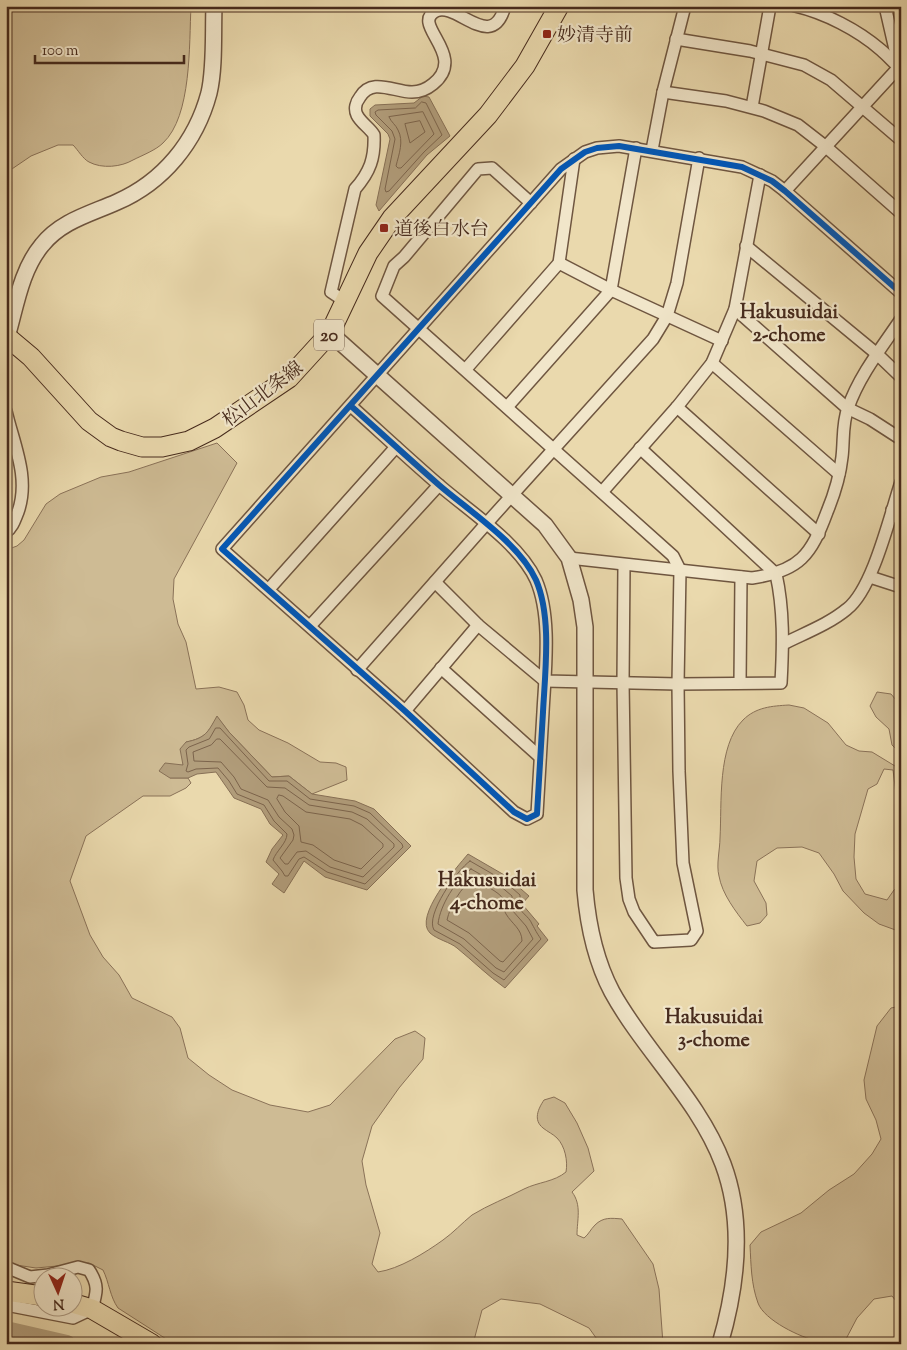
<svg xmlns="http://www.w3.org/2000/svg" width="907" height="1350" font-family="'Sorts Mill Goudy','Noto Serif JP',serif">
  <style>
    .green { fill: #cebb94; stroke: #8a7258 }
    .water { fill: #b29e7c; stroke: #877056 }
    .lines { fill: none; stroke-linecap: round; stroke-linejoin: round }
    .shore { stroke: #7c644c; stroke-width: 1 }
    .stream { stroke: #877056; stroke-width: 3 }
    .river { stroke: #b29e7c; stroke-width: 18 }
    .minor-casing { stroke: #6f5640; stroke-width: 14 }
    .tertiary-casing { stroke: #6f5640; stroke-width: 18 }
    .primary-casing { stroke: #462a1c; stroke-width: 21 }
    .minor { stroke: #f1e6ca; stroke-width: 11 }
    .tertiary { stroke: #f1e6ca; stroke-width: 15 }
    .primary { stroke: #ead9ad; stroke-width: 19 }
    .cycleway-casing { stroke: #f1e6ca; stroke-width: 9 }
    .cycleway { stroke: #0057b8; stroke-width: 6 }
    .poi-dot { fill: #8f2418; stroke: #f1e6ca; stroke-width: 2 }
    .labels { text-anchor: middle; stroke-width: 4.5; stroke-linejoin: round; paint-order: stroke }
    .shield { fill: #f1e6ca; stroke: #796250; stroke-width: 1 }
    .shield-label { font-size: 18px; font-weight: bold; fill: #462a1c }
    .poi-label { font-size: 19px; fill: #462a1c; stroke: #f1e6ca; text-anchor: start }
    .street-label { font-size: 19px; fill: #462a1c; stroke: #f1e6ca }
    .neighbourhood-label { font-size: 20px; font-weight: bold; fill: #462a1c; stroke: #f1e6ca }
  </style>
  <rect width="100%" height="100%" fill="#ead9ad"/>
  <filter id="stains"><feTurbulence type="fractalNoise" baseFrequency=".004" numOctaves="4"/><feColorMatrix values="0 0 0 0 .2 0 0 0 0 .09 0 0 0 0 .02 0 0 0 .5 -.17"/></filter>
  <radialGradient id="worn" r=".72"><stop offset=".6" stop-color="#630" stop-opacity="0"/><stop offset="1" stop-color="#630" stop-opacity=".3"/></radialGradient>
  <g class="green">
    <path d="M6 6H191C189 44 192 116 163 143 156 150 143 155 133 160 121 167 102 169 89 162 83 159 78 150 73 145H58L31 156 6 173Z"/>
    <path d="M217 443 237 463 174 579 173 599 178 624 186 642 196 689 219 687 237 692 244 705 248 720 259 730 288 743 320 762 336 763 346 767 347 780 312 794 289 776 272 777 229 732 217 717C208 732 206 738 186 742L183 765 170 778H188L191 783 186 788 170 796H143L86 836 70 881 90 935 103 957 119 975 132 998 172 1017 180 1028 188 1058 209 1075 232 1090 270 1105 308 1112 330 1105 395 1039 415 1031 425 1038 423 1059 399 1088 372 1126 362 1161 366 1185 380 1233 372 1264 378 1272C399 1269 425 1253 443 1240 453 1233 462 1223 472 1215 488 1205 507 1198 524 1189 538 1182 554 1182 566 1172 568 1161 565 1146 557 1138 553 1134 548 1132 543 1128 533 1120 538 1109 544 1100L554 1097 565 1103 577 1123 588 1148 594 1171 572 1192C582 1205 577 1220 577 1235L584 1238C589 1234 590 1230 595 1225 603 1217 611 1218 622 1219L653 1264 659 1289 663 1344H598L599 1342 589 1328 540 1304 501 1299 482 1310 473 1344H174L118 1308C110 1297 109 1282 103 1270L89 1263 36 1268 16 1265 6 1259V550L17 546 24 540 46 504 60 494 101 477 129 472Z"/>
    <polygon points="877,692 891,694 901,706 901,754 892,745 889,729 876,717 870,706"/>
    <path d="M789 705 804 708 828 723 846 745 859 751 872 752 895 766 901 764V805L897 802 893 770 884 769 877 784 868 789 855 834 854 857 856 879 865 894 887 900 894 890 901 884V932L879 924 864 913 843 891 834 874 819 853 802 847 777 848 757 861 754 881 766 903 767 915 760 923 747 926C736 912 722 894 719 876 716 865 720 849 720 838 722 803 717 746 743 720 756 707 772 706 789 705Z"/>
    <path d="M901 1006V1307L892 1296 874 1299 857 1318 846 1339C837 1340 827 1342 818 1341 801 1338 764 1320 758 1303 751 1284 751 1264 750 1245L761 1232 801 1213 829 1190 854 1174 872 1154 881 1139 876 1120 866 1099 864 1080 877 1026 891 1008Z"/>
  </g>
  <g class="water">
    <polygon points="423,96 429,97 450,136 427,155 379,211 376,205 390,139 388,134 370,116 370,109 375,105 414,103"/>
    <path d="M217 716 229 732 272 777 289 776 312 794 355 801 374 809 411 846 367 890 325 877 304 861 284 893 272 884 279 874 266 862 272 849 283 835 270 824 261 809 234 798 216 772 197 774 188 778H170L159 771 165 763 183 765 180 749 186 742C206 738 208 732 217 716Z"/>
    <path d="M468 854 506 876 529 896 522 904 539 924 537 926 548 940 505 988C488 976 473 961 457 948 450 942 438 940 430 933 413 917 457 867 468 854Z"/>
  </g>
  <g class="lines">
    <g class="shore">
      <polygon points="422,102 426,103 442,135 424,152 389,191 386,192 385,189 395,139 392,131 376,115 375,112 378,110 415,108"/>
      <path d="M423 112 434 134 401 168H398L396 166C399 154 404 141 398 130 396 125 391 122 389 117Z"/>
      <polygon points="420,121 425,132 410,143 405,124"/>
      <path d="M216 728H220L269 781H287L310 799 354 806 370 813 402 844 403 847 365 884 327 872 304 857 299 859 288 876H285L282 871 273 860C276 851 287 843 287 834L274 821 264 805 237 794 229 781 218 768 196 769 188 772 186 771 188 764 186 750 189 747 209 739Z"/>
      <polygon points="217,739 220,739 267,787 285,788 309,805 352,812 367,819 394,844 394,847 363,877 330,867 306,851 297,852 288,864 285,864 280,858 293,840 294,835 292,829 279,817 268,800 241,789 234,777 221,762 194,761 193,752 211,745"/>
      <polygon points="279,795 283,796 306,812 350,819 362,825 383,844 383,847 361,869 334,860 313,845 301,842 299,826 285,812 277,799"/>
      <path d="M470 861 503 880 520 895V898L517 903C519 912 529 916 532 924 536 931 536 932 541 939L504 980 493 973 460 944 434 930C425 915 457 870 470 861Z"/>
      <path d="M471 869 499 885 512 896V910L526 926 533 939 504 972 496 968 464 939 438 924C440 905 456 880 471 869Z"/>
      <path d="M473 879C480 883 500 892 503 899 505 903 503 909 506 914 512 924 522 929 522 941L503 962 500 961 469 933 447 920C450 906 461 887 473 879Z"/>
    </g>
    <polyline class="stream" points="30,1344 32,1336"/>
    <polyline class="river" points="6,1330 67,1344"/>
    <defs>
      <g id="minor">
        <path d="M795 6C825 13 858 30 881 50 888 56 894 63 901 69"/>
        <polyline points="885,6 899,67"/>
        <polyline points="676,39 750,51 804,65 831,80 901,140"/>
        <polyline points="663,92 726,101 764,111 798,125 825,146 901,213"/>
        <polyline points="752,107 770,6"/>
        <polyline points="652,150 663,92 685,6"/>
        <polyline points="785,191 899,67"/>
        <polyline points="531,203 492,168 478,169 404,257 394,266 382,296 673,556 680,570 678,684 679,771 683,863 697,931 691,940 654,942 634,912 629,899 626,878 623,682 624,565"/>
        <polyline points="746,246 877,354 901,377"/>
        <polyline points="559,263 611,290 722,341"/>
        <path d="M346 302 331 292 355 189C370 172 375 158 374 135 370 128 361 123 357 115 354 109 356 102 360 97 372 77 394 92 412 92 420 92 427 89 433 84 469 55 409 24 436 11 457 1 492 54 505 6"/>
        <polyline points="735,309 847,408 870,419 901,439"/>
        <polyline points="712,363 839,474"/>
        <polyline points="466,369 559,263 574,159"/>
        <path d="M351 406C380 432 409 459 439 485 469 511 519 543 536 580 552 617 545 672 543 712 541 746 539 780 537 814L527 819 514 812 405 711 222 549 561 169 585 152 597 148 619 146 742 167 772 181 785 191 901 293"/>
        <polyline points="507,407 611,290 636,148"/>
        <polyline points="677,407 819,534"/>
        <path d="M6 411C14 445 30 478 18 512 15 519 13 527 6 532"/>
        <polyline points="602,492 677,407 712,363 735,309 760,175"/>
        <polyline points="892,510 901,521"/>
        <path d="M569 558 752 578C800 571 811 555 827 512 834 495 840 476 842 457 844 441 842 423 848 408 859 376 882 347 901 319"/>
        <polyline points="870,577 901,587"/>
        <path d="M435 582 478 625 545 681 678 684 781 683C783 646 784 610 776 574L640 448"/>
        <polyline points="269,589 396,447"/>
        <polyline points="310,626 439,485"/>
        <path d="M783 644C805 633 829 624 847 609 873 589 890 515 901 482"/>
        <polyline points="441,668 540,757"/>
        <polyline points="357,670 486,524 653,339 667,316 677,283 699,158"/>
        <polyline points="740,683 741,577"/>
        <polyline points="405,711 478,625"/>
        <path d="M6 1267 30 1277 48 1275 78 1267 89 1270C99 1285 97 1292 92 1309L73 1318 6 1305"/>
      </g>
      <g id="tertiary">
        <path d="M330 333 545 525 569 558 581 600 585 627V890C588 925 595 960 612 992 645 1052 699 1100 723 1164 745 1223 737 1286 720 1344"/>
        <path d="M7 337C16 306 21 270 42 245 61 221 90 214 117 202 163 182 196 142 209 93 215 68 213 33 214 6"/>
      </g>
      <g id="primary">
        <polyline points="6,336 31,357 89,421 111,437 121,441 142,447 162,447 189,441 215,428 289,378 330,333 368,253 392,218 488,115 525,66 559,6"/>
        <polyline points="6,1291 42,1296"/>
        <polyline points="72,1303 92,1309 152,1344"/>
      </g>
    </defs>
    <use href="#minor" class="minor-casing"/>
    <use href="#tertiary" class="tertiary-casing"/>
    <use href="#primary" class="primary-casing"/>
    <use href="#minor" class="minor"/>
    <use href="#tertiary" class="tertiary"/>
    <use href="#primary" class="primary"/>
    <defs>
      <path id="cycleway" d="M351 406C380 432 409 459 439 485 469 511 519 543 536 580 552 617 545 672 543 712 541 746 539 780 537 814L527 819 514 812 405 711 222 549 561 169 585 152 597 148 619 146 742 167 772 181 785 191 901 293"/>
    </defs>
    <use href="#cycleway" class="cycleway-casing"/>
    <use href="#cycleway" class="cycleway"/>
  </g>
  <g class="poi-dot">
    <rect x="542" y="29" width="10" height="10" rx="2.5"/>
    <rect x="379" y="223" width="10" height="10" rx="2.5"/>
  </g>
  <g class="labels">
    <rect class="shield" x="314" y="319.5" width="30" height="31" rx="4"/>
    <g class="shield-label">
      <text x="329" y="341">20</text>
    </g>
    <g class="poi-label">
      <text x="557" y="41">妙清寺前</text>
      <text x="394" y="235">道後白水台</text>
    </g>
    <g class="street-label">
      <text transform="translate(262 393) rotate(-37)" y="7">松山北条線</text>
    </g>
    <g class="neighbourhood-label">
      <text x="789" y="318">Hakusuidai<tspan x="789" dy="23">2-chome</tspan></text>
      <text x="487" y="886">Hakusuidai<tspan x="487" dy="23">4-chome</tspan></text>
      <text x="714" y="1023">Hakusuidai<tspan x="714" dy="23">3-chome</tspan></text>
    </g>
  </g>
  <rect width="907" height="1350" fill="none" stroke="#ead9ad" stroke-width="25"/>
  <rect x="8" y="8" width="892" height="1335" fill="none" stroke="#462a1c" stroke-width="2.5"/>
  <rect x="12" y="12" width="882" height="1325" fill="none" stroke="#462a1c"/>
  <g transform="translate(58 1292) rotate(177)"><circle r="24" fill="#f1e6ca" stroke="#ad9b84"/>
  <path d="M0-4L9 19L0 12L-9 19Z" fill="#8f2418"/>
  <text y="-8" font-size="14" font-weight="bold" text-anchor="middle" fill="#462a1c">N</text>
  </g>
  <path d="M35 55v8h149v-8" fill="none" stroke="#462a1c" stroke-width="2.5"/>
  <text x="42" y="55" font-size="15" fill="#462a1c" stroke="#f1e6ca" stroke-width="4" paint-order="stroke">100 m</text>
  <rect width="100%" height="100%" filter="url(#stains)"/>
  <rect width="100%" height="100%" fill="url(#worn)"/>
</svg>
